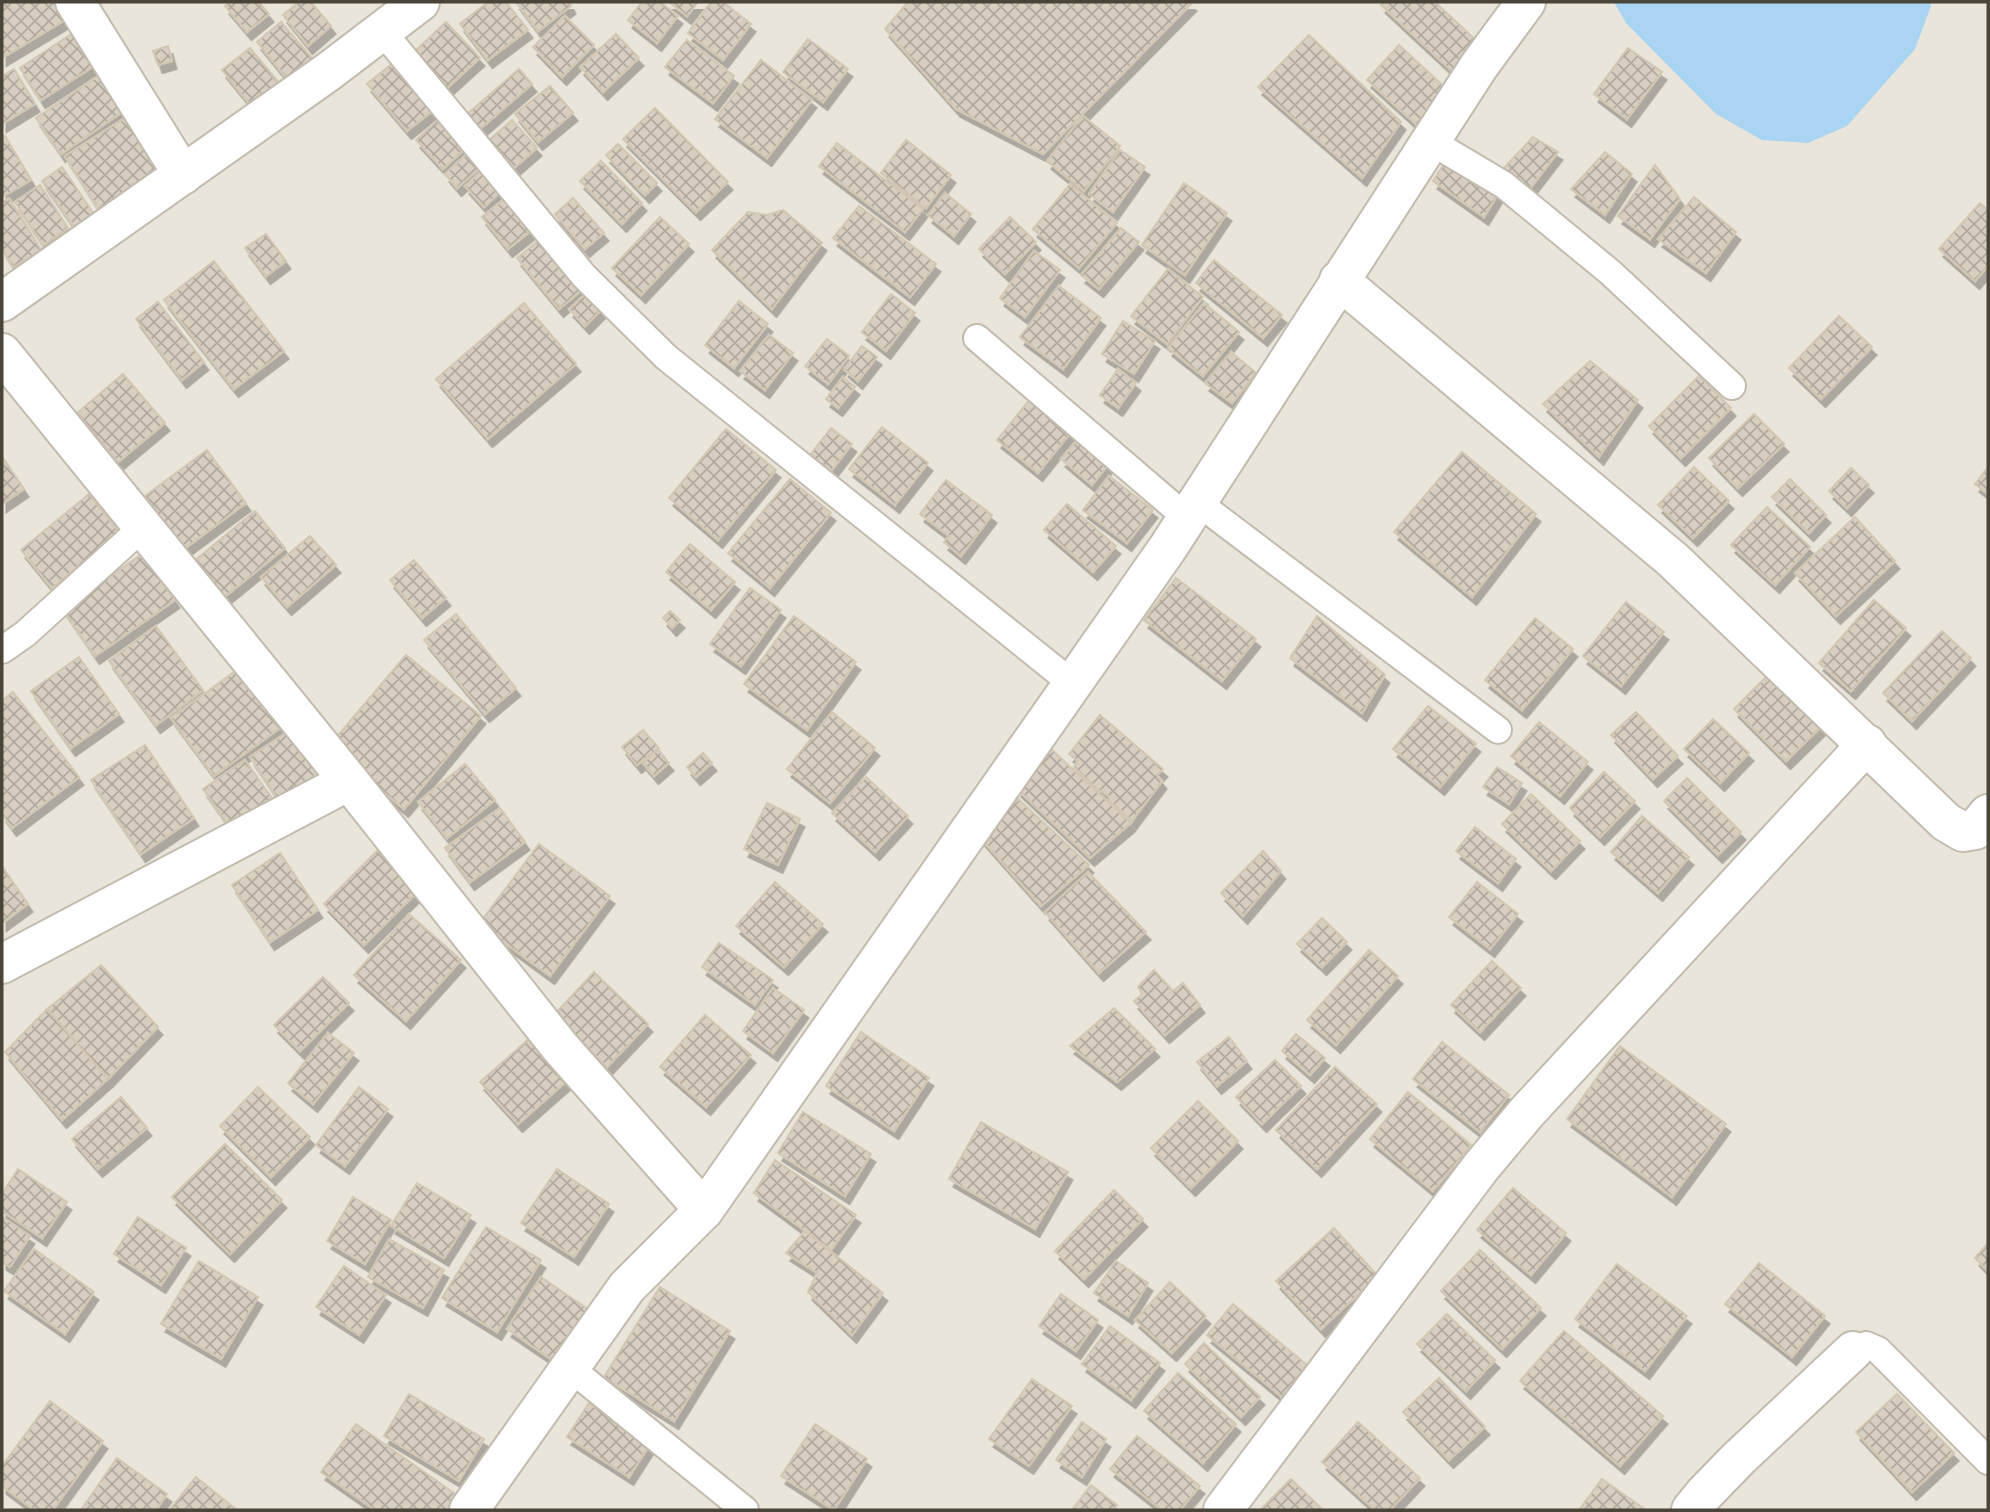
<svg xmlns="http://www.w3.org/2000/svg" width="1990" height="1512" font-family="Cabin,sans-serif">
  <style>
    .residential { fill: #eae5da }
    .water { fill: #a9d4f2 }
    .building { fill: url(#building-cross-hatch); stroke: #d3c7b4; stroke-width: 2; filter: url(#shadow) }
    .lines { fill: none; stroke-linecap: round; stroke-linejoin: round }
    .service-casing { stroke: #c2bbae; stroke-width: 30 }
    .minor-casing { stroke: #c2bbae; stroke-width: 42 }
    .service { stroke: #fff; stroke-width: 26 }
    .minor { stroke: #fff; stroke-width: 38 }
  </style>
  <defs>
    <pattern id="building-cross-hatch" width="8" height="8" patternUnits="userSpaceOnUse" patternTransform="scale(1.75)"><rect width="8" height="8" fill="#d8cfc1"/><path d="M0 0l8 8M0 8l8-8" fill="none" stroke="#b1aa9e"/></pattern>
    <filter id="shadow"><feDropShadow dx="4.5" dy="8" stdDeviation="0" flood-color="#0004"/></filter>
  </defs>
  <rect width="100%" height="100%" fill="#f6f3ec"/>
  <rect class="residential" x="2" y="2" width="1986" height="1508"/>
  <polygon class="water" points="1614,2 1931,2 1931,6 1915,49 1847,126 1808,143 1762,140 1716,114 1626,23"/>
  <g class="building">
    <polygon points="2,2 54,2 65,20 2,58"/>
    <polygon points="229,2 259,2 269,14 247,32 225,6"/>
    <polygon points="299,2 311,2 331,26 308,46 283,15"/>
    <polygon points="488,2 506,2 528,30 488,60 460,24"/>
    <polygon points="516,2 569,2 571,6 538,31"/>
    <polygon points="642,2 660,2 678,16 657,43 628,20"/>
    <polygon points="669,2 698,2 687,16"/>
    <polygon points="711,2 723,2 751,24 723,60 688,33"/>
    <polygon points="908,2 1190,2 1192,3 1043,154 956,109 885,29"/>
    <polygon points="1384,2 1435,2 1479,43 1453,72 1381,5"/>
    <polygon points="565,16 594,45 562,77 533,47"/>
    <polygon points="281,22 318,65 293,86 257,42"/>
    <polygon points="446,22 480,58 447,88 414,52"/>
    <polygon points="73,33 94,66 41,100 20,68"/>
    <polygon points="616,34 639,58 603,92 580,67"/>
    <polygon points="1309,35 1401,122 1362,178 1258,87"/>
    <polygon points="808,39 848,69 823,102 783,72"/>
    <polygon points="687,40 734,76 713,103 665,67"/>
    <polygon points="1399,45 1449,91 1417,125 1367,80"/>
    <polygon points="168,46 172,61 158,65 153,51"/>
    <polygon points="250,48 285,90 257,113 222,70"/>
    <polygon points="1628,48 1662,72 1627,119 1594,94"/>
    <polygon points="398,59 437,107 407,131 367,84"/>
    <polygon points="761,60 812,100 767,158 715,119"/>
    <polygon points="110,68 134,104 61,154 36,118"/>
    <polygon points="14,69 35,104 2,124 2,76"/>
    <polygon points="519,69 532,84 480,129 467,114"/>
    <polygon points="550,86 573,113 538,142 515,114"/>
    <polygon points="655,108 728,182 696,212 623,139"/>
    <polygon points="136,111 173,171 103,216 65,156"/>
    <polygon points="444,114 471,143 443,169 416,140"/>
    <polygon points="1083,116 1120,146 1084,191 1047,161"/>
    <polygon points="512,120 537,148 514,168 489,140"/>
    <polygon points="5,136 31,180 2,197 2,138"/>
    <polygon points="1533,137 1558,152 1528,191 1502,170"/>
    <polygon points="906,140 951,175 926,208 881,173"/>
    <polygon points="837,143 923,209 905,232 819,166"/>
    <polygon points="618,144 657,183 645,195 606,155"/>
    <polygon points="1120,150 1145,167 1113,212 1089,194"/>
    <polygon points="470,151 483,165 457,188 445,174"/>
    <polygon points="1605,152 1632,174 1605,215 1571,189"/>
    <polygon points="1448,158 1498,194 1484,217 1433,181"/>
    <polygon points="601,161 642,203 622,224 580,181"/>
    <polygon points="1655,165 1680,199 1650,239 1618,216"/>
    <polygon points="487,166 506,187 484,207 465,186"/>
    <polygon points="62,167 96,217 77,231 42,181"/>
    <polygon points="1184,183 1227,213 1185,275 1142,245"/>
    <polygon points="1070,184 1117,223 1079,268 1033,229"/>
    <polygon points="40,185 68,228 43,245 15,202"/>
    <polygon points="512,193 538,225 508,249 482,217"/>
    <polygon points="945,193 971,214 954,236 928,215"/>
    <polygon points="1694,197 1736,232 1706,273 1658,239"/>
    <polygon points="9,198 41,250 13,267 2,249 2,202"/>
    <polygon points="573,198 604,233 585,249 555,214"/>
    <polygon points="1980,203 1988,210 1988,266 1975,281 1939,249"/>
    <polygon points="859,206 936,264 910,297 833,238"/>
    <polygon points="783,210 822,243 772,309 712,250 748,212 767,215"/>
    <polygon points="660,217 689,244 641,295 612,268"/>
    <polygon points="1010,217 1036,242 1005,274 979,249"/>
    <polygon points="1121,228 1139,242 1099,289 1081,275"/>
    <polygon points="266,234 286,261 266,276 245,248"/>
    <polygon points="545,235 588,285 559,309 517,258"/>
    <polygon points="1034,251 1060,270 1025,317 1000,298"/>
    <polygon points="1214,260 1282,315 1263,338 1196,283"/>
    <polygon points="214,261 284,351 234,389 164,300"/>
    <polygon points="1168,269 1203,297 1167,344 1131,316"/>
    <polygon points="1059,286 1101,318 1063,369 1020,337"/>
    <polygon points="590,290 605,306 585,326 569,309"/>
    <polygon points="891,294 915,313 886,351 862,332"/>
    <polygon points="739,301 768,324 734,368 705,345"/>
    <polygon points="158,302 204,362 182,380 136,319"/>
    <polygon points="524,303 576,364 488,439 436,379"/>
    <polygon points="1204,303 1239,332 1203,376 1168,348"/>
    <polygon points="1839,316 1872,347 1821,399 1789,368"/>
    <polygon points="1123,321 1155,341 1134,374 1102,354"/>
    <polygon points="769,335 793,353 765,390 740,371"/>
    <polygon points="827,339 849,356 828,384 805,366"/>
    <polygon points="862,346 877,357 858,381 844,369"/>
    <polygon points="1231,352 1256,373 1232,403 1205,383"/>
    <polygon points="1590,361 1638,400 1599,457 1543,404"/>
    <polygon points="1118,369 1136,383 1118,408 1100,395"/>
    <polygon points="123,374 165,423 118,462 77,413"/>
    <polygon points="1699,376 1731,408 1681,458 1649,426"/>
    <polygon points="843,377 855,387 838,408 826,399"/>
    <polygon points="1035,393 1076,426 1038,473 997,440"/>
    <polygon points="1754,414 1784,444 1738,488 1709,458"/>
    <polygon points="882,427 928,463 895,505 849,469"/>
    <polygon points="831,428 852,444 828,475 807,459"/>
    <polygon points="726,429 776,470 718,540 669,498"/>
    <polygon points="1082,434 1112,460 1092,485 1061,459"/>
    <polygon points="207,450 246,503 184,549 145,496"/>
    <polygon points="1462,452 1536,514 1472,597 1394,532"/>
    <polygon points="3,458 24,489 2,504 2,460"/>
    <polygon points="1694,467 1729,501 1693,538 1658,505"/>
    <polygon points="1988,467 1988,494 1975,484"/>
    <polygon points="1851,468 1869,485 1847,508 1829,491"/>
    <polygon points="1109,476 1153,510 1127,543 1083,510"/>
    <polygon points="790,479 831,513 770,588 728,553"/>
    <polygon points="1790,479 1826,515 1809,533 1772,497"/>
    <polygon points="946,480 992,515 961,556 944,542 949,536 920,514"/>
    <polygon points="89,494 119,532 52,588 21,550"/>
    <polygon points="1067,504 1116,546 1093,572 1044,530"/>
    <polygon points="1767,507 1810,547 1775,585 1731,545"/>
    <polygon points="255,511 285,548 223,598 193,562"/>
    <polygon points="1855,517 1895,561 1836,616 1795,573"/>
    <polygon points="310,536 336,565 287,607 261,577"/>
    <polygon points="690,544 735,582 711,610 666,572"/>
    <polygon points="142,554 175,600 95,656 63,609"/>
    <polygon points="414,560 446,598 422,618 390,580"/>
    <polygon points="1176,578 1256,639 1222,681 1144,620"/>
    <polygon points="750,588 781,610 741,666 710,644"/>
    <polygon points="1874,600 1906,628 1851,691 1819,663"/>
    <polygon points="1626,602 1664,632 1621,686 1583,656"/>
    <polygon points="670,611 680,620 672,628 663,618"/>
    <polygon points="456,614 516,688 485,714 424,640"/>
    <polygon points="794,616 856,662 807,730 744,684"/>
    <polygon points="1317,616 1385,675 1362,713 1290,658"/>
    <polygon points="1535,618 1573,649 1522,710 1485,680"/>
    <polygon points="156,626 203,690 156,725 109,661"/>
    <polygon points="1942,631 1971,658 1912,721 1883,693"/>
    <polygon points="406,655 481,716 404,809 329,746"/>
    <polygon points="79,657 119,714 71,748 31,691"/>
    <polygon points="241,667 284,725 214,776 171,718"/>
    <polygon points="1769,674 1821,727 1786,761 1734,709"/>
    <polygon points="13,692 79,777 12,828 2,814 2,701"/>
    <polygon points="1428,706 1476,744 1440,787 1393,749"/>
    <polygon points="832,712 875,748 830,803 787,769"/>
    <polygon points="1636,712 1678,756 1653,779 1611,735"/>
    <polygon points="1100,715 1163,769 1157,775 1162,781 1132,821 1109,800 1109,796 1096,788 1074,767 1078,761 1069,754"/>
    <polygon points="1713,719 1749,753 1720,783 1684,749"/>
    <polygon points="1539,722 1588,762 1560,796 1511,756"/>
    <polygon points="293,728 323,770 279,800 250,757"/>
    <polygon points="643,730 659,748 637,765 622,747"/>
    <polygon points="145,745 194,818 141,854 91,780"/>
    <polygon points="1051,749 1131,823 1090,858 1017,789"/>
    <polygon points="658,750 669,763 654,776 643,763"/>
    <polygon points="703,753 712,763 696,777 687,767"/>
    <polygon points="245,760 274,801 232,830 203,789"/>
    <polygon points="465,764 495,800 447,838 418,802"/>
    <polygon points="1497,767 1522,783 1509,804 1483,787"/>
    <polygon points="1604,772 1635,801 1600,837 1570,808"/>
    <polygon points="866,777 908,816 875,852 832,813"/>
    <polygon points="1687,778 1741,832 1718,855 1664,801"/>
    <polygon points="1531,794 1580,841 1551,871 1502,824"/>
    <polygon points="1015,796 1089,865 1041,906 977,834"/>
    <polygon points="767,803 800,819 778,865 744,849"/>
    <polygon points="500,808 525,842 470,882 445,848"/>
    <polygon points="1642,816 1689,857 1658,893 1611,852"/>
    <polygon points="1475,827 1516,859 1498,883 1456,851"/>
    <polygon points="539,844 610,896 550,976 479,924"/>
    <polygon points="379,849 419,890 364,945 324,904"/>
    <polygon points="1263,851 1281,871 1243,916 1221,893"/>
    <polygon points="280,853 318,910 270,942 232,885"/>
    <polygon points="2,866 28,904 2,923"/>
    <polygon points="1088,872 1146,932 1099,973 1045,912"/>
    <polygon points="775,882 823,924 784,967 736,926"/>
    <polygon points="1477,882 1518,914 1490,949 1449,917"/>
    <polygon points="409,914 461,960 406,1021 354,975"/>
    <polygon points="1322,918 1347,942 1322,967 1297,944"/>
    <polygon points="719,943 773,980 755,1005 702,967"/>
    <polygon points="1369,950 1398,976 1336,1045 1307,1020"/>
    <polygon points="1492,961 1521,988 1480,1032 1451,1005"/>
    <polygon points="101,965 158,1027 108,1079 47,1009"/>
    <polygon points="1154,970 1173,991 1183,983 1200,1005 1165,1035 1134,1001 1142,994 1138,987"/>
    <polygon points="594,972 648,1024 607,1067 554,1015"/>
    <polygon points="323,977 349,1003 300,1051 274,1025"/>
    <polygon points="773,988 804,1010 773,1053 743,1031"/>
    <polygon points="1114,1008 1155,1049 1117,1082 1070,1046"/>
    <polygon points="47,1009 108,1079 62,1120 5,1052"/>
    <polygon points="705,1015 751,1055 706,1107 660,1067"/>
    <polygon points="861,1032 929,1078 894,1131 826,1086"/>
    <polygon points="328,1033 354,1053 313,1104 288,1083"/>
    <polygon points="1296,1034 1325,1058 1310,1075 1282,1051"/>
    <polygon points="531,1037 569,1079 518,1124 480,1082"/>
    <polygon points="1229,1037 1247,1061 1217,1086 1197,1062"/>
    <polygon points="1442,1042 1509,1095 1480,1132 1413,1079"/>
    <polygon points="1620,1046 1726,1124 1672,1197 1567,1119"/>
    <polygon points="1275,1060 1301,1086 1262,1124 1236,1097"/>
    <polygon points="1335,1067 1377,1104 1317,1169 1276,1130"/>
    <polygon points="258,1087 310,1137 271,1177 220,1126"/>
    <polygon points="359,1087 388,1109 345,1166 316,1145"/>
    <polygon points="1408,1092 1471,1145 1433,1191 1370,1139"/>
    <polygon points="121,1097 147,1128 98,1169 72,1139"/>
    <polygon points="1198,1101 1238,1141 1191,1188 1151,1148"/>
    <polygon points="803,1112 871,1154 845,1196 778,1153"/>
    <polygon points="981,1122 1068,1172 1035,1229 949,1179"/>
    <polygon points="225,1144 282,1200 230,1254 172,1197"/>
    <polygon points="775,1160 856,1215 831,1250 754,1193"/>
    <polygon points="18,1169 67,1202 42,1238 2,1211 2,1194"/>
    <polygon points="557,1169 609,1204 574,1257 521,1223"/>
    <polygon points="417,1183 471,1215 444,1258 391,1226"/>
    <polygon points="1513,1188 1566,1233 1531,1275 1477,1230"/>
    <polygon points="1114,1190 1143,1219 1084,1279 1055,1251"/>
    <polygon points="353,1197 391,1220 365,1264 327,1241"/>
    <polygon points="2,1217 30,1236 10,1267 2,1262"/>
    <polygon points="138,1217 186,1248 161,1285 114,1254"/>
    <polygon points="486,1227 541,1260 497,1332 442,1298"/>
    <polygon points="1334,1228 1378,1276 1321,1329 1276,1281"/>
    <polygon points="805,1231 883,1293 852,1335 808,1292 817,1273 786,1253"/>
    <polygon points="389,1239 444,1270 423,1308 368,1277"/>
    <polygon points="1988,1243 1988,1271 1975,1258"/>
    <polygon points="34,1249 94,1292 65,1334 4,1291"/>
    <polygon points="1480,1250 1541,1308 1502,1349 1441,1291"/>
    <polygon points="199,1261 258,1297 221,1359 161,1324"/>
    <polygon points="1116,1261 1148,1283 1128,1316 1094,1293"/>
    <polygon points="1759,1263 1825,1316 1792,1357 1725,1304"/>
    <polygon points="1617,1264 1687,1316 1645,1371 1575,1319"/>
    <polygon points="344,1266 386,1295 359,1335 316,1307"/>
    <polygon points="541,1277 592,1312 557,1363 507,1329"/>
    <polygon points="1170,1282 1206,1316 1172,1353 1135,1320"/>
    <polygon points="660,1287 730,1331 674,1421 604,1377"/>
    <polygon points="1061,1294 1098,1320 1076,1351 1039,1326"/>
    <polygon points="1233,1304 1307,1365 1282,1397 1207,1335"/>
    <polygon points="1447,1314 1495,1360 1466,1391 1417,1344"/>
    <polygon points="1110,1326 1160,1363 1131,1400 1082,1364"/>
    <polygon points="1564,1331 1663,1416 1620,1466 1520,1381"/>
    <polygon points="1204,1343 1260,1397 1241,1417 1185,1364"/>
    <polygon points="1178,1373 1236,1424 1203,1463 1144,1411"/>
    <polygon points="1439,1378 1485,1427 1449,1460 1403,1412"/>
    <polygon points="1032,1379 1072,1406 1029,1466 989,1439"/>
    <polygon points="409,1394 484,1439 459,1481 384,1436"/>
    <polygon points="1897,1394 1954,1453 1912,1492 1856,1432"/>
    <polygon points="50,1401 103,1441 53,1510 34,1510 2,1486 2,1466"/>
    <polygon points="589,1403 650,1444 629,1477 567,1437"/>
    <polygon points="1082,1422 1106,1439 1082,1477 1056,1460"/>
    <polygon points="1358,1422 1420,1478 1390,1510 1375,1510 1322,1462"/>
    <polygon points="356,1424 461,1498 452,1510 375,1510 321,1472"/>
    <polygon points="815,1424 867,1459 834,1510 781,1476"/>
    <polygon points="1137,1436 1200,1486 1180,1510 1162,1510 1110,1469"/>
    <polygon points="117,1458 167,1494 156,1510 81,1510"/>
    <polygon points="196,1477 237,1510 173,1510 171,1508"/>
    <polygon points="1291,1479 1323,1510 1260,1510"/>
    <polygon points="1602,1479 1646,1510 1579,1510"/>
    <polygon points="1091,1485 1117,1505 1114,1510 1072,1510"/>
  </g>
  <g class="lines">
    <defs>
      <g id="service">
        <polyline points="382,31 584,276 666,357 1073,684"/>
        <polyline points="1430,141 1504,185 1611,273 1732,386"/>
        <polyline points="977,338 1187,518"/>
        <polyline points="1197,502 1498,730"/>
        <polyline points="2,650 25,634 143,527"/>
        <polyline points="1853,1351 1866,1345 1878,1350 1988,1461"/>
        <polyline points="570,1368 745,1510"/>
      </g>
      <g id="minor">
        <polyline points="75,2 183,175"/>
        <polyline points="1339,280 1673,560 1946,822 1963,832 1975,830 1988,814"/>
        <polyline points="2,302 328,72 420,2"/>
        <polyline points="2,353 349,781 560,1047 704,1210 1167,549 1479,66 1526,2"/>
        <polyline points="2,964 349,781"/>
        <polyline points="469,1510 627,1287 704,1210"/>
        <polyline points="1223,1510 1481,1167 1527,1112 1867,744"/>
        <polyline points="1691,1510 1704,1494 1738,1459 1853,1351"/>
      </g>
    </defs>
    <use href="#service" class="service-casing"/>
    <use href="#minor" class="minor-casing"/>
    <use href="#service" class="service"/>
    <use href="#minor" class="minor"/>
  </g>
  <rect width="1990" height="1512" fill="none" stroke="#4b4439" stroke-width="7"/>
</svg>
